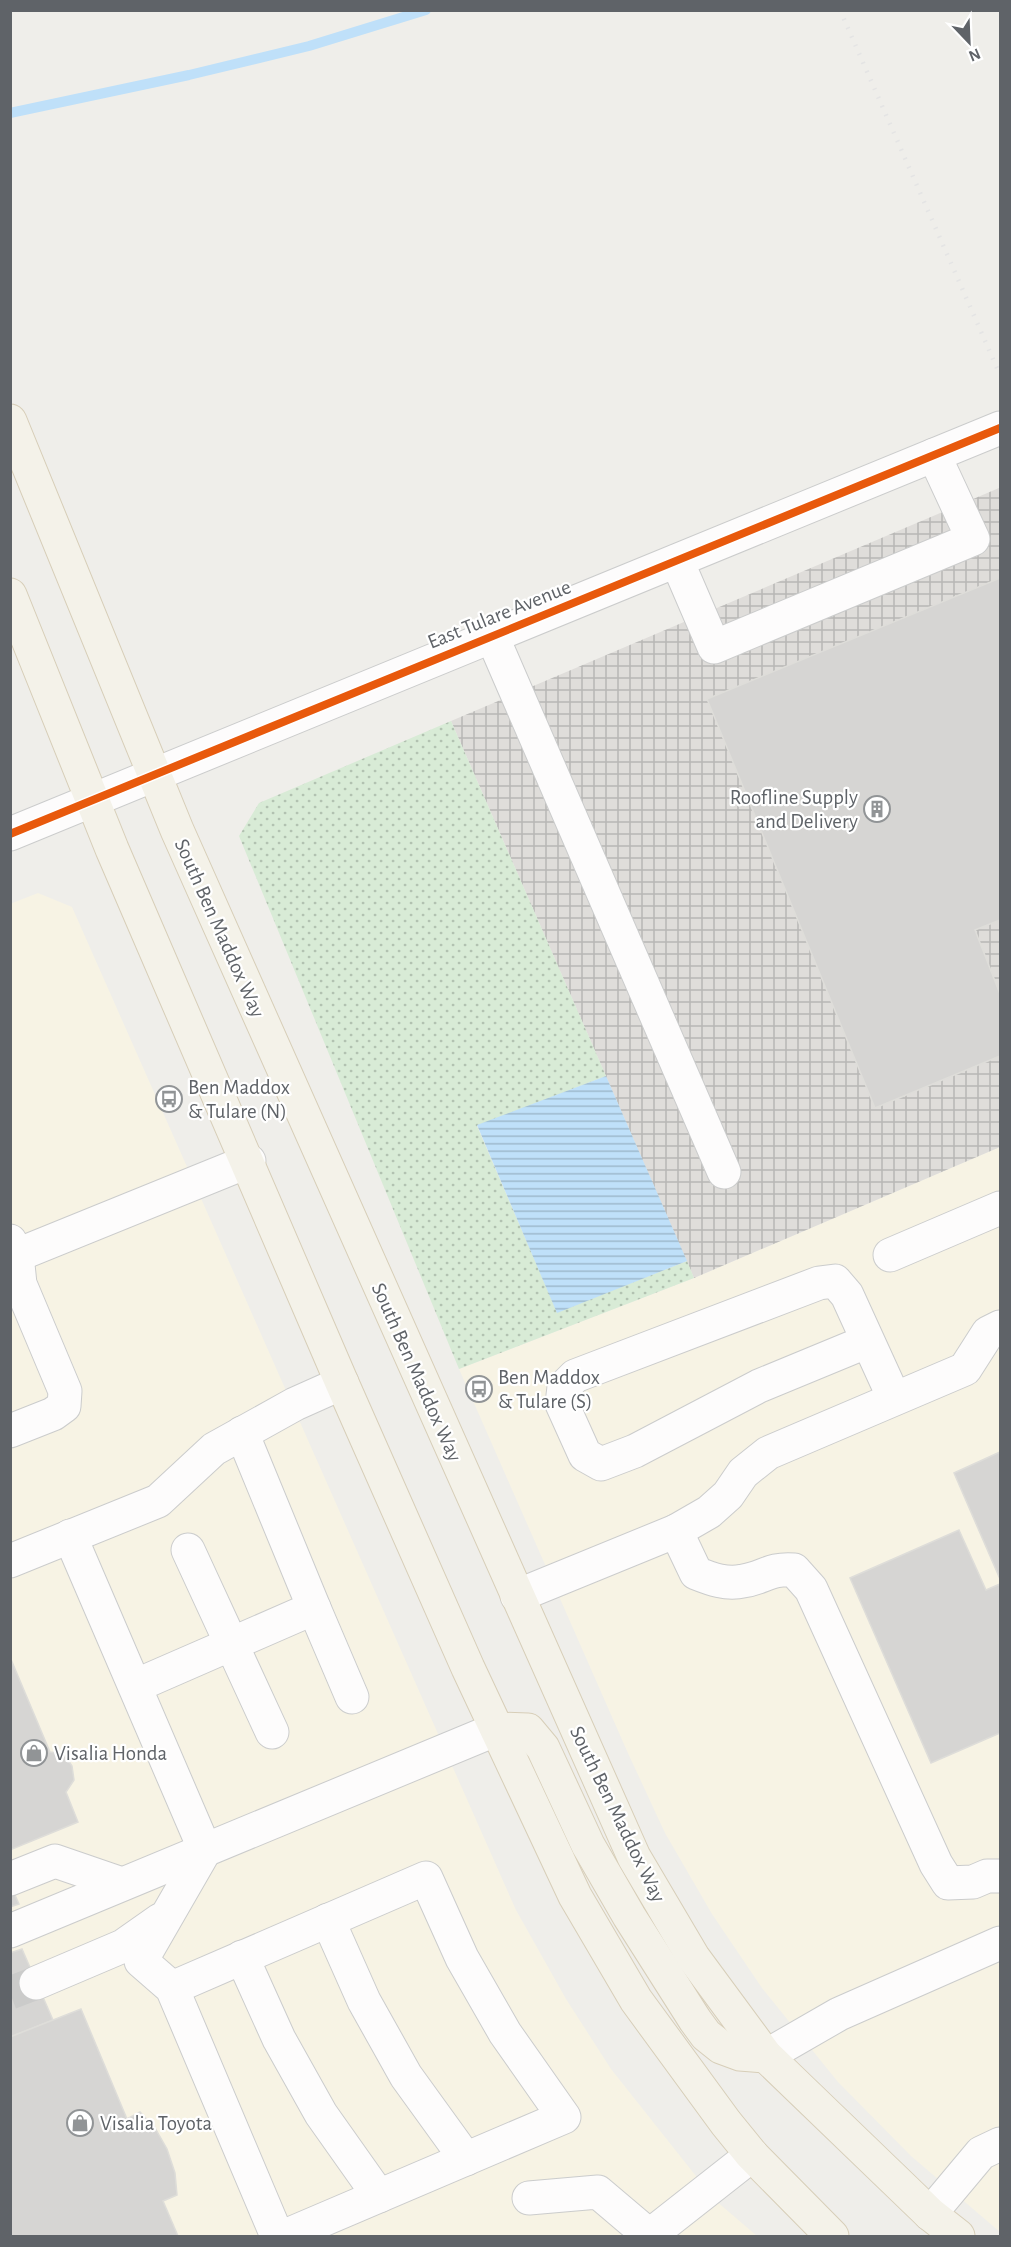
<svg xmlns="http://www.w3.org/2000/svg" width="1011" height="2247" font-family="'Alegreya Sans',sans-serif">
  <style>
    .commercial { fill: #f7f3e4 }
    .industrial { fill: url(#industrial-grid) }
    .grass { fill: url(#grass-dots) }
    .water { fill: url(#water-rules) }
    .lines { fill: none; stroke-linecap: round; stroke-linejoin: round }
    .stream { stroke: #bfe0f9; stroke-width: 10 }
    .building { fill: #d6d5d3; stroke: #deddd9; stroke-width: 1.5 }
    .minor-tunnel { stroke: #cbcbca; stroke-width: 33; stroke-dasharray: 33 16; stroke-linecap: butt }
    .minor-casing { stroke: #cbcccc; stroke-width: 35 }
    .major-casing { stroke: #d7ceb8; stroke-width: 35 }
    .minor { stroke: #fdfcfc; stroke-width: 33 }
    .major { stroke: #f4f2e9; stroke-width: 33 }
    .rail { stroke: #e4e4e4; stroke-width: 4.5; stroke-dasharray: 1.5 8; stroke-linecap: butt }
    .cycleway-casing { stroke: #fff; stroke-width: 11 }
    .cycleway { stroke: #e8590c; stroke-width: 8 }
    .labels { text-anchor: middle; stroke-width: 4.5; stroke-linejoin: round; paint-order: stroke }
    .street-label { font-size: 21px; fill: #5f6368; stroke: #fff }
    .poi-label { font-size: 21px; fill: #5f6368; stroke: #fff; text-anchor: start }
  </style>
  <defs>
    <pattern id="industrial-grid" width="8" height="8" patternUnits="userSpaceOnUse" patternTransform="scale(1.5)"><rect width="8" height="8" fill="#dfddda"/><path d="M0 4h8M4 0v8" fill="none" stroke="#b8b7b5"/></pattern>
    <pattern id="grass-dots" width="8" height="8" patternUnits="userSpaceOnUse" patternTransform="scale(1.5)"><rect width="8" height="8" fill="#d8ebd6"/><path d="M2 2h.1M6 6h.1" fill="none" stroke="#b2c2b1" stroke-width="1.8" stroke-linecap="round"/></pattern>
    <pattern id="water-rules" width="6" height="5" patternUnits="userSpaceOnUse" patternTransform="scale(1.5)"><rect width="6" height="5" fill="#bfe0f9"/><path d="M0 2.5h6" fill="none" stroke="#9eb9cd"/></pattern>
  </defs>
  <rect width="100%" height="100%" fill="#efeeea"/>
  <g class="commercial">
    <polygon points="38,893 72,907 516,1910 566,1999 611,2069 715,2200 757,2236 11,2236 10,904"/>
    <polygon points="1000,1147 1000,2232 911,2156 838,2082 762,1988 712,1914 665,1833 627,1751 459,1369 694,1278"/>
  </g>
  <polygon class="industrial" points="999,488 1000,1147 694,1278 451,721"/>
  <polygon class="grass" points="451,721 606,1076 477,1126 557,1312 687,1261 694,1278 459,1369 239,836 259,803"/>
  <polygon class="water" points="606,1076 687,1261 557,1313 477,1125"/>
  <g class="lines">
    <polyline class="stream" points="10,113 189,75 309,46 426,10"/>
  </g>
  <g class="building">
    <polygon points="1000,578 1000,920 975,930 1000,994 1000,1056 875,1108 707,699"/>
    <polygon points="1000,1452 1000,1579 954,1473"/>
    <polygon points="959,1530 986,1590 1000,1584 1000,1733 931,1763 850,1578"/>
    <polygon points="10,1657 50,1752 64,1754 72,1766 74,1780 66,1792 78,1822 10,1850"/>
    <polygon points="10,1884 19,1904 10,1907"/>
    <polygon points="22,1949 53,2020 10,2037 10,1953"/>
    <polygon points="81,2009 127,2119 140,2112 155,2128 167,2149 175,2173 177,2195 163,2201 178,2236 10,2236 10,2037"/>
  </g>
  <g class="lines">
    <polyline class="minor-tunnel" points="10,1993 36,1983"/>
    <defs>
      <g id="minor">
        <polyline points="677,561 714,647 973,539 934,455"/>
        <polyline points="492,636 724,1172"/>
        <polyline points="10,834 1000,428"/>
        <polyline points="10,1241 17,1255 20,1284 65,1391 64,1406 53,1414 10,1431"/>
        <polyline points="890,1255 1000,1208"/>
        <polyline points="10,1258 249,1161"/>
        <polyline points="868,1341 759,1386 635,1451 601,1464 585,1455 562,1404 564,1387 575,1376 819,1283 835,1281 847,1295 894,1398"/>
        <polyline points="676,1531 709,1512 728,1495 743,1473 768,1453 965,1369 988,1333 1000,1327"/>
        <polyline points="70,1536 205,1850"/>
        <polyline points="188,1550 272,1732"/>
        <polyline points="10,1561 158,1501 214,1449 295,1404 342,1383"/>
        <path d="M517 1596 676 1531 696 1573C711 1579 727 1585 743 1581 764 1578 769 1568 794 1570L811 1589 936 1864 948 1883 973 1882 987 1876H1000"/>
        <polyline points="314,1608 352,1697"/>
        <polyline points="135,1686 314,1608 242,1433"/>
        <polyline points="205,1850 141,1961 172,1988 277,2236"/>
        <polyline points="10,1879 55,1861 122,1884"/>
        <polyline points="328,1920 364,2001 406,2076 466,2159"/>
        <polyline points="10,1931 497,1729"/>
        <polyline points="242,1957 279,2039 321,2114 379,2196"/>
        <polyline points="36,1983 123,1946 160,1920"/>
        <polyline points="172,1988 426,1878 462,1958 505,2033 564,2117 285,2236"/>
        <polyline points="766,2056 839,2014 1000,1943"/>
        <polyline points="529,2198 598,2192 650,2236"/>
        <polyline points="930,2214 981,2153 1000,2144"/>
        <polyline points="649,2236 752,2155"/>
      </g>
      <g id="major">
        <polyline points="10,421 177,830 634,1857 693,1957 766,2056 930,2214 958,2236"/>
        <polyline points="10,595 112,849 342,1383 468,1668 575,1896 636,2000 726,2123 752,2155 832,2236"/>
        <polyline points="497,1729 528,1730 543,1748 588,1845 629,1916 695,2020 706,2035 721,2047 740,2054 766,2056"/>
      </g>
    </defs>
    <use href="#minor" class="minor-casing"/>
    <use href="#major" class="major-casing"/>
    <use href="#minor" class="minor"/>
    <use href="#major" class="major"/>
    <polyline class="rail" points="840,10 1000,375"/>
    <defs>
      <polyline id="cycleway" points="10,834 1000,428"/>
    </defs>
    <use href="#cycleway" class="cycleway-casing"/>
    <use href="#cycleway" class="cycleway"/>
  </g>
  <defs>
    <symbol id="building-ring" viewBox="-11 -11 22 22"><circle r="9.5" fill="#fff" stroke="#919496" stroke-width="1.5"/><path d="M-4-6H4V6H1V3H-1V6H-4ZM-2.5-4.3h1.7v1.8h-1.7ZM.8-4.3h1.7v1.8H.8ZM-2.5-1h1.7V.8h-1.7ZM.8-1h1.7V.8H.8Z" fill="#919496"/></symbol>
    <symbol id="bus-ring" viewBox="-11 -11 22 22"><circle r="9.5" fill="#fff" stroke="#919496" stroke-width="1.5"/><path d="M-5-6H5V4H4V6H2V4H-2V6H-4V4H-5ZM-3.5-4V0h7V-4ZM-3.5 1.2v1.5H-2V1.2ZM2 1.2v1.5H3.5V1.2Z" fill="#919496"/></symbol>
    <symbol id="shop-ring" viewBox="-11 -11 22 22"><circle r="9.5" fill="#fff" stroke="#919496" stroke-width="1.5"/><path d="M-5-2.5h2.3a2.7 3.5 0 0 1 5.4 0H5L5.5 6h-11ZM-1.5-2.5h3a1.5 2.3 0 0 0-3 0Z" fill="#919496"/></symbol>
  </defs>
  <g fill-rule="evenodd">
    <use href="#building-ring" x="862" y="794" width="30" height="30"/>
    <use href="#bus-ring" x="154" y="1084" width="30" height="30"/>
    <use href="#bus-ring" x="464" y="1374" width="30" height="30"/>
    <use href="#shop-ring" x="19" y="1738" width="30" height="30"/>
    <use href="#shop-ring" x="65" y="2108" width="30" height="30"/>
  </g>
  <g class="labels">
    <g class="street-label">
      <text transform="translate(499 614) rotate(-22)" y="7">East Tulare Avenue</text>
      <text transform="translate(220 928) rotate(66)" y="7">South Ben Maddox Way</text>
      <text transform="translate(417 1372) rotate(66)" y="7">South Ben Maddox Way</text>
      <text transform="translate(618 1814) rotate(64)" y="7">South Ben Maddox Way</text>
    </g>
    <g class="poi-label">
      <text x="858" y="804" text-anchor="end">Roofline Supply<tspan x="858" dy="24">and Delivery</tspan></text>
      <text x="188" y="1094">Ben Maddox<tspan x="188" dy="24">&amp; Tulare (N)</tspan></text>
      <text x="498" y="1384">Ben Maddox<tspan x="498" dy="24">&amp; Tulare (S)</tspan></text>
      <text x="54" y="1760">Visalia Honda</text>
      <text x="100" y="2130">Visalia Toyota</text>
    </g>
  </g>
  <rect width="1011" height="2247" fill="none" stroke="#5f6368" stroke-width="24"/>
  <g transform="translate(969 42) rotate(157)" stroke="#ffffff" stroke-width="4.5" paint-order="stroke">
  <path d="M0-4.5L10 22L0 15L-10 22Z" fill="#5f6368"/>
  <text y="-9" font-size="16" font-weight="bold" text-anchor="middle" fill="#5f6368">N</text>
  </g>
</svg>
